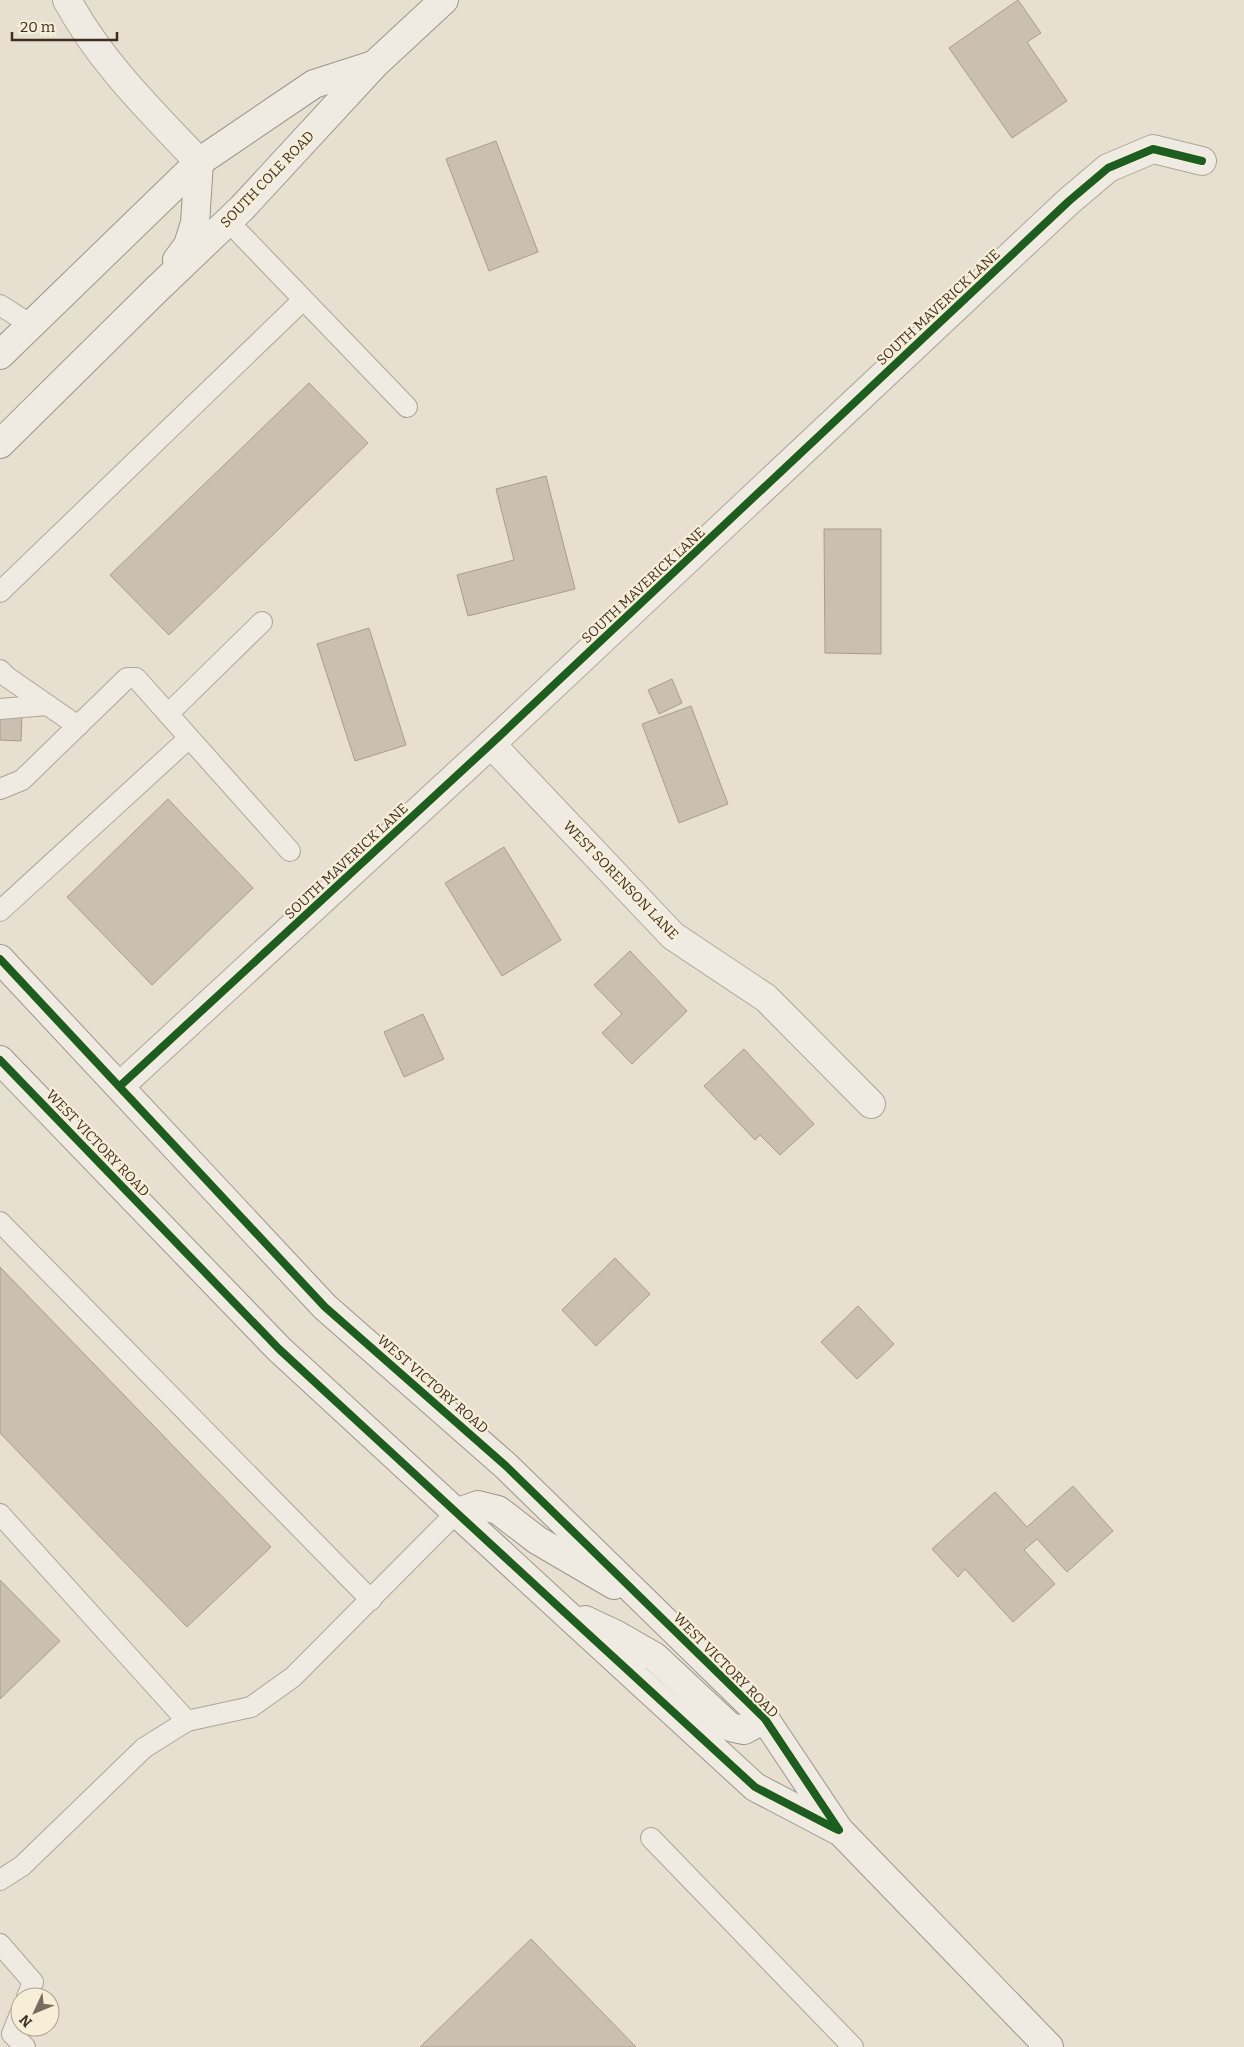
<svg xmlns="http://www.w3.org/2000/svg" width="1244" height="2047" font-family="Bitter,serif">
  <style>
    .building { fill: #cbbfb2; stroke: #a89c90 }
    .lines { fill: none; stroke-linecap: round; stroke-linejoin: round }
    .service-casing { stroke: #ada599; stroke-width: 22 }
    .minor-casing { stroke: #ada599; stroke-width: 30 }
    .secondary-casing { stroke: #9c958a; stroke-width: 30 }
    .service { stroke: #efebe3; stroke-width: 20 }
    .minor { stroke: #efebe3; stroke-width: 28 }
    .secondary { stroke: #efebe3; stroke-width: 28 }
    .cycleway-casing { stroke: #f7eed8; stroke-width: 11 }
    .cycleway { stroke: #1b5e20; stroke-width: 8 }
    .labels { text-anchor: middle; stroke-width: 4.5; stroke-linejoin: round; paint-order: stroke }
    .street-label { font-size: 14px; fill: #3d2e20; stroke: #f7eed8 }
  </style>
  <rect width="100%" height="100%" fill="#e7e0d1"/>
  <g class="building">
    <polygon points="1018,0 1041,33 1027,42 1067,101 1012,138 949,48"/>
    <polygon points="496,141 538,252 489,271 446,159"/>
    <polygon points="309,383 368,443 169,635 110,575"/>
    <polygon points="546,476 575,589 468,616 457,575 514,560 496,489"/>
    <polygon points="824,529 881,529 881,654 825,653"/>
    <polygon points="369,628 406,745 355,761 317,644"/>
    <polygon points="672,679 682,703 659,714 648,690"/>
    <polygon points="691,706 728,804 679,823 642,724"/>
    <polygon points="0,715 22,715 21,741 0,740"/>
    <polygon points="168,799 253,888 152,985 67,897"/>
    <polygon points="504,847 561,940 502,976 445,883"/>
    <polygon points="630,951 687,1011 632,1064 602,1033 622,1014 594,985"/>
    <polygon points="423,1014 444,1059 404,1077 384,1032"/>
    <polygon points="744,1049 814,1124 780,1155 760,1135 755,1140 704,1086"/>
    <polygon points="615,1258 650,1294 596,1346 562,1310"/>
    <polygon points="0,1267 271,1547 187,1627 0,1433"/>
    <polygon points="858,1306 894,1344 857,1379 821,1342"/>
    <polygon points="1073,1486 1113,1531 1067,1572 1037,1539 1024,1550 1055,1584 1013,1622 965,1569 958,1577 932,1549 995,1492 1027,1527"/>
    <polygon points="0,1580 60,1641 0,1699"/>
    <polygon points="531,1939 636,2047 420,2047"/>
  </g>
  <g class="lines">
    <defs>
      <g id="service">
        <polyline points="228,221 407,407"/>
        <polyline points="0,305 31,325"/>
        <polyline points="0,592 303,300"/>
        <polyline points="0,670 7,677 78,726"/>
        <polyline points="0,709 47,705"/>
        <polyline points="168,714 262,622"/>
        <polyline points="0,789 22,780 127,678 136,678 290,851"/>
        <polyline points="0,911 189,738"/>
        <polyline points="0,1222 371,1600"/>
        <polyline points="0,1514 187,1721"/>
        <polyline points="651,1838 853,2047"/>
        <polyline points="0,1880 22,1866 144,1748 187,1721 251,1707 293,1677 456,1513"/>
        <polyline points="0,1944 33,1982 27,1997"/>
        <polyline points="20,2014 12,2034 25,2047"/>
      </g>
      <g id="minor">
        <path d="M67 0C101 63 151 111 199 162"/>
        <polyline points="491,744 673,936 766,998 871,1104"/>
        <polyline points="120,1086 491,744 1069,201 1108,168 1153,149 1202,161"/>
      </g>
      <g id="secondary">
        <polyline points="177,260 188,245 195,223 199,162"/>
        <polyline points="0,355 199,162 314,84 373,65"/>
        <polyline points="0,444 156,290 242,208 375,64 444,0"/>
        <polyline points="0,959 325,1307 506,1466 765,1719 839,1830 1049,2047"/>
        <polyline points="0,1060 279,1349 561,1609 755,1787 837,1830"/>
        <polyline points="456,1513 478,1505 498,1510 537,1540 614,1585"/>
        <polyline points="585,1620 615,1634 655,1657 730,1727 744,1730 765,1719"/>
      </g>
    </defs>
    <use href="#service" class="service-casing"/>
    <use href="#minor" class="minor-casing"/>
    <use href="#secondary" class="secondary-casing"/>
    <use href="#service" class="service"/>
    <use href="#minor" class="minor"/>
    <use href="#secondary" class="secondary"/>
    <defs>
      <g id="cycleway">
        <polyline points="0,959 325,1307 506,1466 765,1719 839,1830"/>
        <polyline points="0,1060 279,1349 561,1609 755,1787 836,1829"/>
        <polyline points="120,1086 491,744 1069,201 1108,168 1153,149 1202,161"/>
      </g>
    </defs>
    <use href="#cycleway" class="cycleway-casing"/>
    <use href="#cycleway" class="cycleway"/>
  </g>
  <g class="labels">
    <g class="street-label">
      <text transform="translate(267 179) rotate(-46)" y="5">SOUTH COLE ROAD</text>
      <text transform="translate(938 307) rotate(-43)" y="5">SOUTH MAVERICK LANE</text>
      <text transform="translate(643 585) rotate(-43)" y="5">SOUTH MAVERICK LANE</text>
      <text transform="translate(346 861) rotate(-43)" y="5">SOUTH MAVERICK LANE</text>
      <text transform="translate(621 880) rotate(46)" y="5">WEST SORENSON LANE</text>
      <text transform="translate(98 1143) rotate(46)" y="5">WEST VICTORY ROAD</text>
      <text transform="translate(433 1384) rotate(41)" y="5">WEST VICTORY ROAD</text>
      <text transform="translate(726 1665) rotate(45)" y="5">WEST VICTORY ROAD</text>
    </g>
  </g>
  <g transform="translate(35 2012) rotate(226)"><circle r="24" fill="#f7eed8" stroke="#ada18e"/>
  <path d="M0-4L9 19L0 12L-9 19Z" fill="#786c5e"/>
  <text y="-8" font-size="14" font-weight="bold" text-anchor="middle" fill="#3d2e20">N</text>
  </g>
  <path d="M12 32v8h105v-8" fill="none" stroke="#3d2e20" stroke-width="2.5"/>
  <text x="20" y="32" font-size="15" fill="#3d2e20" stroke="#f7eed8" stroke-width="4" paint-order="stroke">20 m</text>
</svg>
